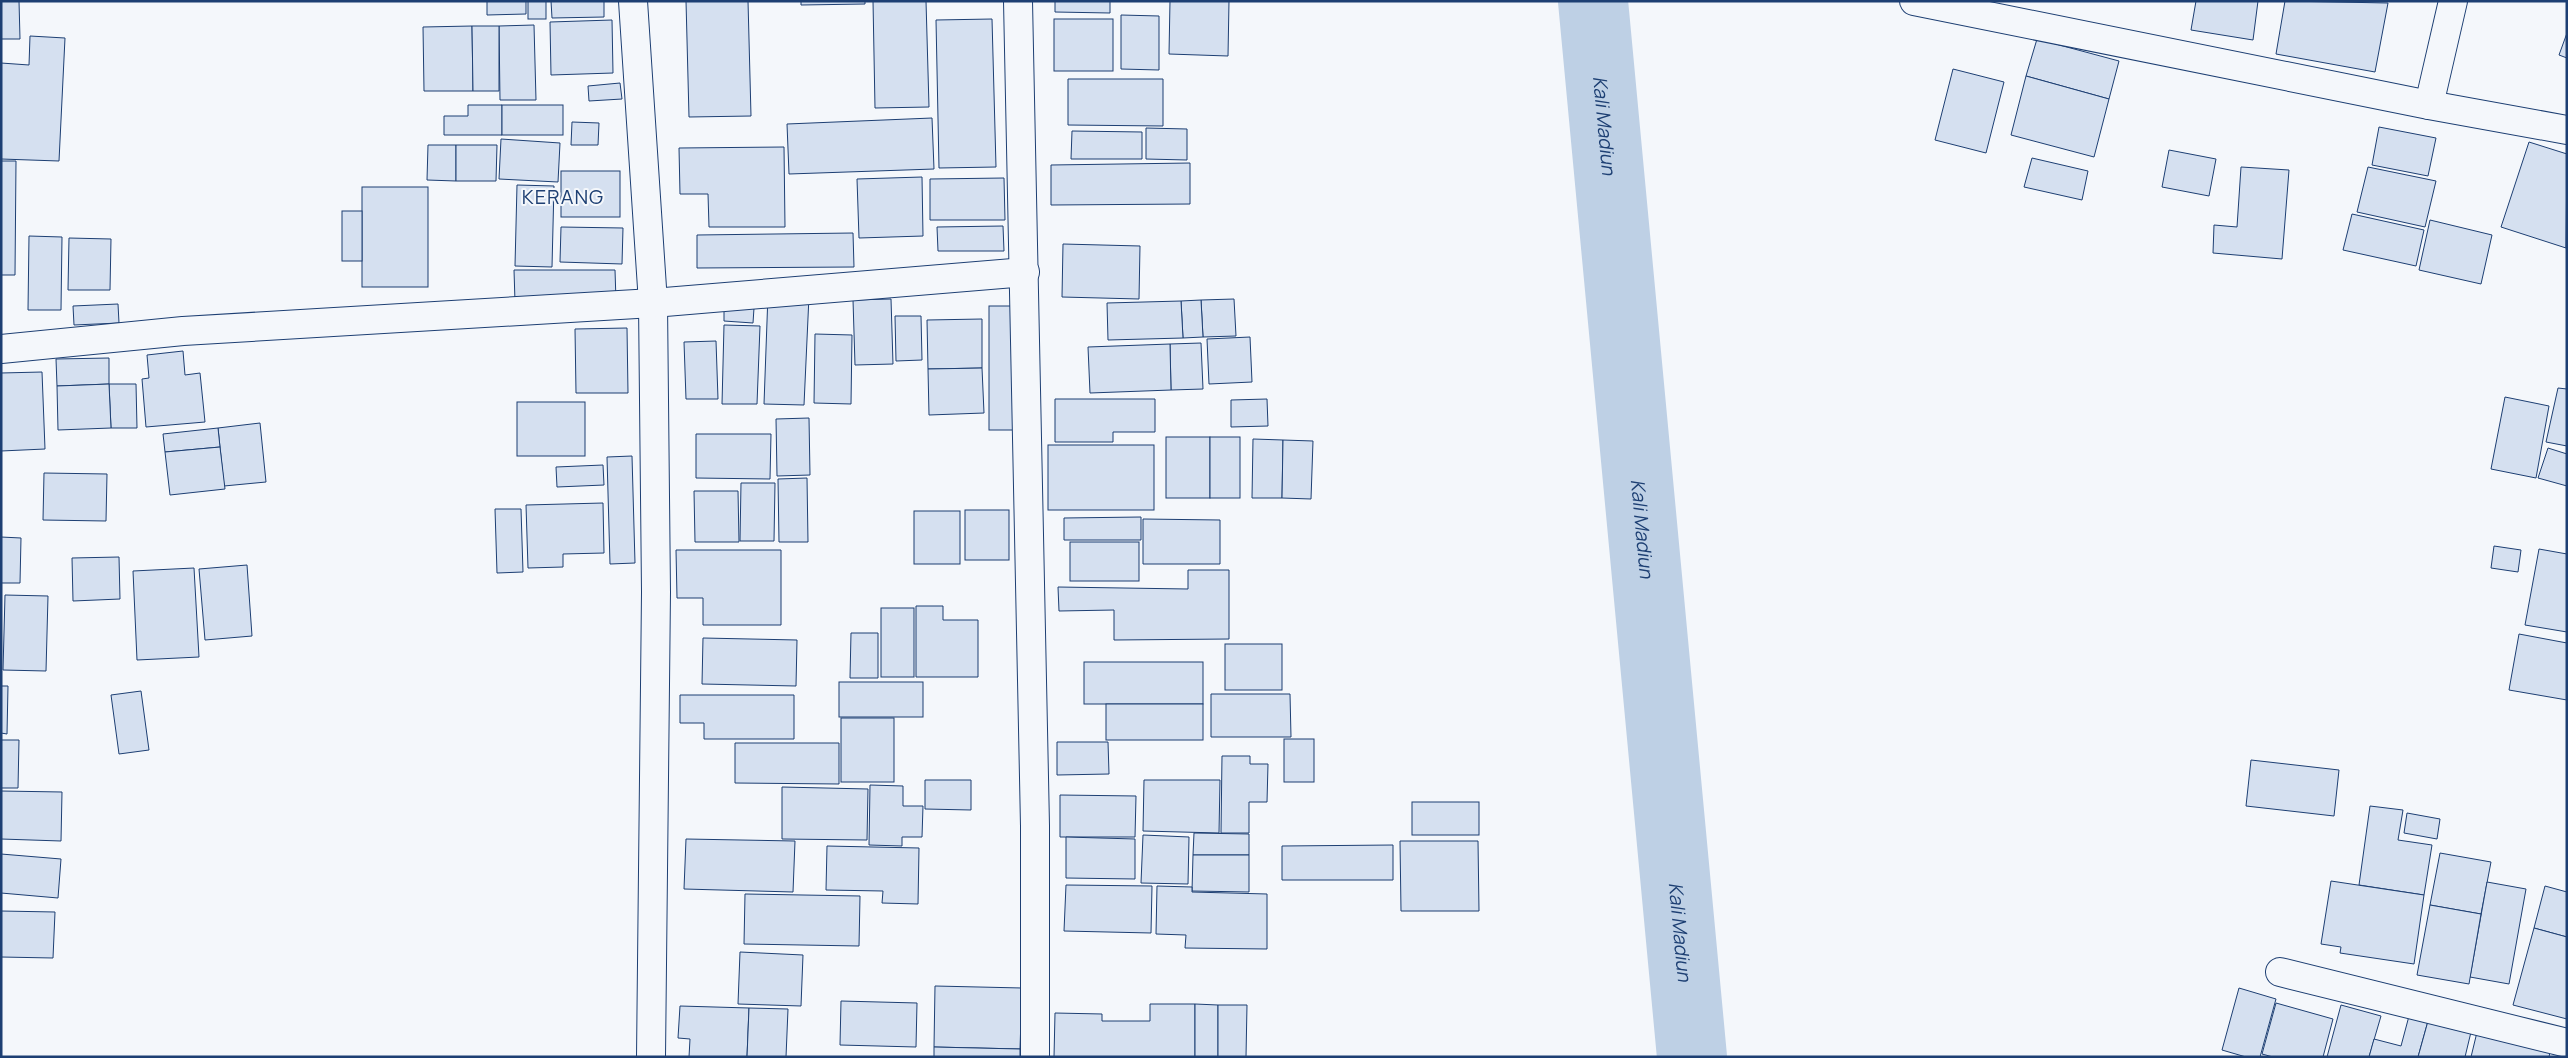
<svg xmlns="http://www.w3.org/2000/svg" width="2568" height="1058" font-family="Manrope,sans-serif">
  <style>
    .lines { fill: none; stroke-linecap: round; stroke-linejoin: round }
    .river { stroke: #bed0e5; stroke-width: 70 }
    .building { fill: #d5e0f0; stroke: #1d3f73 }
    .minor-casing { stroke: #1d3f73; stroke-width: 30 }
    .minor { stroke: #f4f7fb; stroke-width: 28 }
    .labels { text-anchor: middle; stroke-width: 4; stroke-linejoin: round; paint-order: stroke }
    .water-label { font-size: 19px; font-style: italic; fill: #1d3f73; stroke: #f4f7fb }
    .quarter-label { font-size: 20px; letter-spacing: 1px; fill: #1d3f73; stroke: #f4f7fb }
  </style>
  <rect width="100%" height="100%" fill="#f4f7fb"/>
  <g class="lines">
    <path class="river" id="s1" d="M1593 1 1692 1057"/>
  </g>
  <g class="building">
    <polygon points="1,1 19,1 20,39 1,39"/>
    <polygon points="487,1 526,1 526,14 487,15"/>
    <rect x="528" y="1" width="18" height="18"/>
    <polygon points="551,1 604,1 604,17 552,18"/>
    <polygon points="686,1 748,1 751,116 689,117"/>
    <polygon points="801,1 865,1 865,4 801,5"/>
    <polygon points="873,1 926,1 929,107 875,108"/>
    <polygon points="1055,1 1110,1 1110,13 1055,12"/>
    <polygon points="1170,1 1229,1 1228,56 1169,54"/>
    <polygon points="2196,1 2258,1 2253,40 2191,30"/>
    <polygon points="2285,1 2388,3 2375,72 2276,54"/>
    <polygon points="1121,15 1159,16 1159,70 1121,69"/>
    <polygon points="992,19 996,167 939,168 936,20"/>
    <rect x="1054" y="19" width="59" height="52"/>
    <polygon points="612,20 613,73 551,75 550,22"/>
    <polygon points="534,25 536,100 500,100 499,26"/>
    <polygon points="472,26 473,91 424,91 423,27"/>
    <polygon points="472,26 499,26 499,91 473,91"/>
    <polygon points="2567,33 2567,58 2559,55"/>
    <polygon points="30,36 65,38 59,161 1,159 1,63 29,65"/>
    <polygon points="2037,39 2119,61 2109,99 2026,76"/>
    <polygon points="1953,69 2004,82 1986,153 1935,140"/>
    <polygon points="2026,76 2109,99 2094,157 2011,135"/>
    <polygon points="1068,79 1163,79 1163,126 1068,125"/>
    <polygon points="620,83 622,99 589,101 588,86"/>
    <polygon points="468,105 502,105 502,135 444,135 444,116 468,116"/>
    <rect x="502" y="105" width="61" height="30"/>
    <polygon points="932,118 934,169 789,174 787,124"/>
    <polygon points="572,122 599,123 598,145 571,145"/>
    <polygon points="2379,127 2436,138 2428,176 2372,165"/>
    <polygon points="1146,128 1187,129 1187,160 1146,159"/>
    <polygon points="1072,131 1142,132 1142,159 1071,159"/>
    <polygon points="501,139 560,143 558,182 499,179"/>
    <polygon points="2529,142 2567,154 2566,248 2501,227"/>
    <polygon points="428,145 456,145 456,181 427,180"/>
    <polygon points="456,145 497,145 496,181 456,181"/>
    <polygon points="784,147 785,227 709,227 708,194 680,194 679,148"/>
    <polygon points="2169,150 2216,159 2209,196 2162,187"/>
    <polygon points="2032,158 2088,171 2082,200 2024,187"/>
    <polygon points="1,161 16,161 15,275 1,275"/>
    <polygon points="1190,163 1190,204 1051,205 1051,165"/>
    <polygon points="2241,167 2289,170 2282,259 2213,253 2214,225 2237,227"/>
    <polygon points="2368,167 2436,181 2425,227 2357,212"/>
    <rect x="561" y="171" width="59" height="46"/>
    <polygon points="922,177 923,236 859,238 857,179"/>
    <polygon points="1004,178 1005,220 930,220 930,179"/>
    <polygon points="517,185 554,186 552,267 515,266"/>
    <rect x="362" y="187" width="66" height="100"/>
    <rect x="342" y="211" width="20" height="50"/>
    <polygon points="2352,214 2424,230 2416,266 2343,250"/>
    <polygon points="2430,220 2492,235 2481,284 2419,270"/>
    <polygon points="1003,226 1004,251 938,251 937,227"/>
    <polygon points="561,227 623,228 622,264 560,262"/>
    <polygon points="853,233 854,267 697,268 697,235"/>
    <polygon points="29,236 62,237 61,310 28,310"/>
    <polygon points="69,238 111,239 110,290 68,290"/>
    <polygon points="1063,244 1140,246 1139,299 1062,297"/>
    <polygon points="514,270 615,270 616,301 515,302"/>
    <polygon points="768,294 809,296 804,405 764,404"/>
    <polygon points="891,299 893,364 855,365 853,300"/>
    <polygon points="1234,299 1236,336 1203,337 1201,300"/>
    <polygon points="1201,300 1203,337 1183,338 1181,301"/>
    <polygon points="1181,301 1183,338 1108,340 1107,303"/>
    <polygon points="118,304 119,323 74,325 73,306"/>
    <polygon points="724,306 754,308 753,323 724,321"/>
    <rect x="989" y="306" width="31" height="124"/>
    <polygon points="895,316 921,316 922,360 896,361"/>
    <polygon points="982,319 982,368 928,369 927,320"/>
    <polygon points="724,325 760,326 757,404 722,404"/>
    <polygon points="627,328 628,393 576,393 575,329"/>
    <polygon points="815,334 852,335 851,404 814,403"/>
    <polygon points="1250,337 1252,382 1209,384 1207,339"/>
    <polygon points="716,341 718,399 686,399 684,342"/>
    <polygon points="1201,343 1203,389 1171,390 1170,344"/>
    <polygon points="1170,344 1171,390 1090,393 1088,347"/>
    <polygon points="183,351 185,375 200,373 205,422 146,427 142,379 149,378 147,355"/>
    <polygon points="109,358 109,384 57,386 56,359"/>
    <polygon points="982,368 984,413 929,415 928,369"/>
    <polygon points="42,372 45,449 1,451 1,373"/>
    <polygon points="109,384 136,384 137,428 111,428"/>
    <polygon points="109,384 111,428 58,430 57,386"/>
    <polygon points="2558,388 2567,389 2567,446 2546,442"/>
    <polygon points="2505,397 2549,406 2536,478 2491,469"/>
    <polygon points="1055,399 1155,399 1155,432 1113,432 1113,442 1055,442"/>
    <polygon points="1267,399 1268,426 1231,427 1231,400"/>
    <rect x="517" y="402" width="68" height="54"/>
    <polygon points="809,418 810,475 777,476 776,419"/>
    <polygon points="260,423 266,482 224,486 218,428"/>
    <polygon points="218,428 220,447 165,452 163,434"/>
    <polygon points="696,434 771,434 770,479 696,478"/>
    <rect x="1166" y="437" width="44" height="61"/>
    <rect x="1210" y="437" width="30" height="61"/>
    <polygon points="1253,439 1283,440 1282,498 1252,498"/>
    <polygon points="1283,440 1313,441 1311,499 1282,498"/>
    <rect x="1048" y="445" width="106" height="65"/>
    <polygon points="220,447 225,489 170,495 165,452"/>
    <polygon points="2548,448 2567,454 2567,486 2538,478"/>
    <polygon points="632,456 635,563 610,564 607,457"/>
    <polygon points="603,465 604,485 557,487 556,467"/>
    <polygon points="44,473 107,474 106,521 43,520"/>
    <polygon points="807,478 808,542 779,542 778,479"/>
    <polygon points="741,483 775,483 774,541 740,541"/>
    <polygon points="694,491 738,491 739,542 695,542"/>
    <polygon points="603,503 604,553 563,554 563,567 528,568 526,505"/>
    <polygon points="495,509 521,509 523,572 497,573"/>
    <rect x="965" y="510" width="44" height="50"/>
    <rect x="914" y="511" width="46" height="53"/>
    <polygon points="1141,517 1141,540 1064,540 1064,518"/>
    <polygon points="1143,519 1220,520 1220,564 1143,564"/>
    <polygon points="1,537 21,538 20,583 1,583"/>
    <rect x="1070" y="542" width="69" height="39"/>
    <polygon points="2494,546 2521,550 2518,572 2491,568"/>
    <polygon points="2539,549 2567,554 2567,632 2525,625"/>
    <polygon points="676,550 781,550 781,625 703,625 703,598 677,598"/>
    <polygon points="119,557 120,599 73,601 72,558"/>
    <polygon points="247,565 252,636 205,640 199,569"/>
    <polygon points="194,568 199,657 137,660 133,571"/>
    <polygon points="1188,570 1229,570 1229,639 1114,640 1114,610 1059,611 1058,587 1188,589"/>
    <polygon points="5,595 48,596 46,671 3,670"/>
    <polygon points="916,606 943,606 943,620 978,620 978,677 916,677"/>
    <rect x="881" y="608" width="33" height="69"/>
    <polygon points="851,633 878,633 878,678 850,678"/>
    <polygon points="2519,634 2567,643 2567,700 2509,690"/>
    <polygon points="703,638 797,640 796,686 702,684"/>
    <rect x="1225" y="644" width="57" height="46"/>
    <rect x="1084" y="662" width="119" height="42"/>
    <rect x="839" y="682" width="84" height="35"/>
    <polygon points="1,686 8,686 7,734 1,733"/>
    <polygon points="141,691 149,750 119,754 111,695"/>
    <polygon points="1211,694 1290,694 1291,737 1211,737"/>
    <polygon points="680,695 794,695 794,739 704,739 704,723 680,723"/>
    <rect x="1106" y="704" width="97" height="36"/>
    <rect x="841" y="718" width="53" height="64"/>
    <rect x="1284" y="739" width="30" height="43"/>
    <polygon points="1,740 19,740 18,788 1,788"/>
    <polygon points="1057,742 1108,742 1109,774 1057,775"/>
    <polygon points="735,743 839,743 839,784 735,783"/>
    <polygon points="1222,756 1250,756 1250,764 1268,764 1267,802 1249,802 1249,833 1221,833"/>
    <polygon points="2251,760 2339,770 2334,816 2246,806"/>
    <polygon points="925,780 971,780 971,810 925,809"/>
    <polygon points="1144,780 1220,780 1219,833 1143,831"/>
    <polygon points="870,785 903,786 903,806 923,806 922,837 902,837 902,846 869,845"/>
    <polygon points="782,787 868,789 867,840 782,839"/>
    <polygon points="1,791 62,792 61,841 1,839"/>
    <polygon points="1060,795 1136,796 1135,837 1060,837"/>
    <rect x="1412" y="802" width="67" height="33"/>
    <polygon points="2370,806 2403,810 2398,840 2432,845 2424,895 2359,885"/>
    <polygon points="2407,813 2440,819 2437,839 2404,833"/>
    <polygon points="1194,833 1249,834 1249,855 1193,855"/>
    <polygon points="1143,835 1189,837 1188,884 1141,883"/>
    <polygon points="1066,837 1135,839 1135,879 1066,878"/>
    <polygon points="686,839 795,841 793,892 684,889"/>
    <polygon points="1400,841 1478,841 1479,911 1401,911"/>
    <polygon points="1393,845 1393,880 1282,880 1282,846"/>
    <polygon points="827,846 919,848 918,904 882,903 883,891 826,890"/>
    <polygon points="2440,853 2491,862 2481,914 2430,905"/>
    <polygon points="1,854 61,859 58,898 1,893"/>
    <polygon points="1193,855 1249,855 1249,892 1192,891"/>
    <polygon points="2331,881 2424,895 2414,964 2340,953 2341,947 2321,944"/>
    <polygon points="2487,882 2526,889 2509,984 2470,977"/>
    <polygon points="1066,885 1152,886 1151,933 1064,931"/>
    <polygon points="1157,886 1192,887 1192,892 1267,894 1267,949 1185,948 1186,935 1156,934"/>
    <polygon points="2545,886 2567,892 2567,937 2534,928"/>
    <polygon points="745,894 860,896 859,946 744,944"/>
    <polygon points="2430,905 2481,914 2469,984 2417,975"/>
    <polygon points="1,911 55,912 53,958 1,957"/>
    <polygon points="2534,928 2567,937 2567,1019 2513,1005"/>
    <polygon points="740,952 803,955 801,1006 738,1004"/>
    <polygon points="935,986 1022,988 1020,1049 934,1047"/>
    <polygon points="2239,988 2276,999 2260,1057 2246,1057 2222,1050"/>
    <polygon points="841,1001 917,1003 916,1047 840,1045"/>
    <polygon points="2276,1003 2333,1019 2323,1057 2273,1057 2262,1054"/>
    <polygon points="1150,1004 1195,1004 1195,1057 1054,1057 1055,1013 1102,1014 1102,1021 1150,1021"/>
    <polygon points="1195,1004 1218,1005 1218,1057 1195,1057"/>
    <polygon points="1218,1005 1247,1005 1246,1057 1218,1057"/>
    <polygon points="2341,1005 2381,1016 2369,1057 2327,1057"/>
    <polygon points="680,1006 749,1008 747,1057 689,1057 690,1039 678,1038"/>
    <polygon points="749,1008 788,1009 786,1057 747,1057"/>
    <polygon points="2409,1016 2428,1021 2418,1057 2369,1057 2374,1039 2401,1046"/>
    <polygon points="2428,1021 2471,1032 2465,1057 2418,1057"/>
    <polygon points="2478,1028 2551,1047 2549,1057 2471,1057"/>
    <polygon points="934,1047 1020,1049 1020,1057 934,1057"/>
  </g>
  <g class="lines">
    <defs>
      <g id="minor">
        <polyline points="633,1 653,303 656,592 651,1057"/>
        <polyline points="1018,1 1035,826 1035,1057"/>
        <polyline points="1914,1 2429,105 2567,130"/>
        <polyline points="2429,105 2453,1"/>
        <polyline points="1,349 183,331 653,303 1025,272"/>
        <polyline points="2280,972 2567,1043"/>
      </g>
    </defs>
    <use href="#minor" class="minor-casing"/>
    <use href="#minor" class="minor"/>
  </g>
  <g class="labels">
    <g class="water-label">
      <text dy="7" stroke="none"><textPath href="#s1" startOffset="125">Kali Madiun</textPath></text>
      <text dy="7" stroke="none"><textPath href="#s1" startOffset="530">Kali Madiun</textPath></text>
      <text dy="7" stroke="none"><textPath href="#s1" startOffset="935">Kali Madiun</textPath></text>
    </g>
    <g class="quarter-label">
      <text x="563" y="204">KERANG</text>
    </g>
  </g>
  <rect width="2568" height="1058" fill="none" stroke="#1d3f73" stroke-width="5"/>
</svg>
